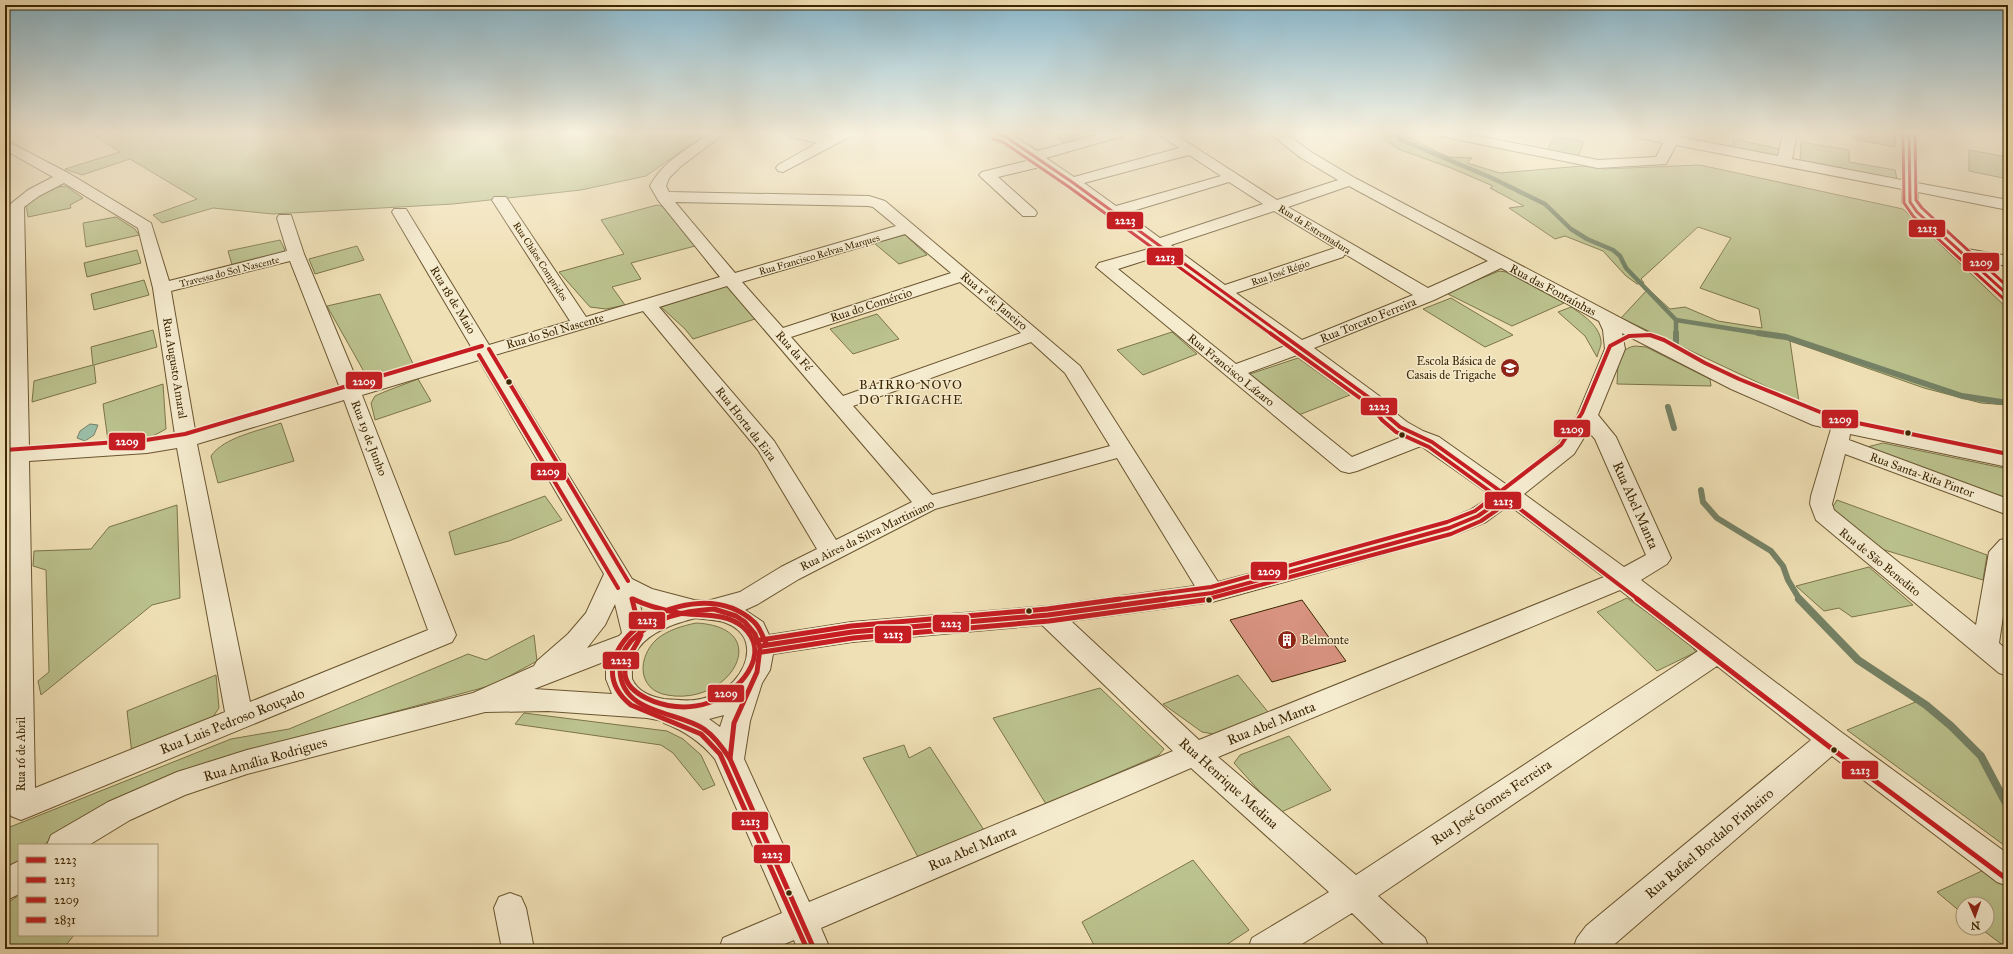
<svg xmlns="http://www.w3.org/2000/svg" width="2013" height="954" font-family="'IM FELL Great Primer',serif">
  <style>
    .green { fill: #bbc28d; stroke: #7c7448 }
    .water { fill: #9bbea8; stroke: #758266 }
    .lines { fill: none; stroke-linecap: round; stroke-linejoin: round }
    .stream-far2 { stroke: #758266; stroke-width: 4.5 }
    .stream-far1 { stroke: #758266; stroke-width: 6 }
    .stream { stroke: #758266; stroke-width: 8 }
    .building { fill: #d79280; stroke: #3d2703 }
    .minor-casing { stroke: #6a5530; stroke-width: 2 }
    .minor { fill: #f5ebcf; fill-rule: evenodd }
    .bus-1-far2-casing { stroke: #f5ebcf; stroke-width: 5 }
    .bus-1-far1-casing { stroke: #f5ebcf; stroke-width: 7 }
    .bus-1-casing { stroke: #f5ebcf; stroke-width: 8 }
    .bus-2-far2-casing { stroke: #f5ebcf; stroke-width: 5 }
    .bus-2-far1-casing { stroke: #f5ebcf; stroke-width: 7 }
    .bus-2-casing { stroke: #f5ebcf; stroke-width: 8 }
    .bus-3-far2-casing { stroke: #f5ebcf; stroke-width: 5 }
    .bus-3-far1-casing { stroke: #f5ebcf; stroke-width: 7 }
    .bus-3-casing { stroke: #f5ebcf; stroke-width: 8 }
    .bus-4-casing { stroke: #f5ebcf; stroke-width: 5 }
    .bus-1-far2 { stroke: #c61d23; stroke-width: 3 }
    .bus-1-far1 { stroke: #c61d23; stroke-width: 4 }
    .bus-1 { stroke: #c61d23; stroke-width: 5 }
    .bus-2-far2 { stroke: #c61d23; stroke-width: 3 }
    .bus-2-far1 { stroke: #c61d23; stroke-width: 4 }
    .bus-2 { stroke: #c61d23; stroke-width: 5 }
    .bus-3-far2 { stroke: #c61d23; stroke-width: 3 }
    .bus-3-far1 { stroke: #c61d23; stroke-width: 4 }
    .bus-3 { stroke: #c61d23; stroke-width: 5 }
    .bus-4 { stroke: #c61d23; stroke-width: 3 }
    .bus-dot { fill: #3d2703; stroke: #f5ebcf; stroke-width: 1.5 }
    .labels { text-anchor: middle; stroke-width: 3; stroke-linejoin: round; paint-order: stroke }
    .far-street-label { font-size: 10px; fill: #3d2703; stroke: #f5ebcf }
    .street-label { font-size: 12px; fill: #3d2703; stroke: #f5ebcf }
    .poi-label { font-size: 12px; fill: #3d2703; stroke: #f5ebcf; text-anchor: end }
    .neighbourhood-label { font-size: 13px; letter-spacing: 1px; fill: #3d2703; stroke: #f5ebcf }
    .near-street-label { font-size: 14px; fill: #3d2703; stroke: #f5ebcf }
    .line-badge { stroke: #f5ebcf; stroke-width: 1.5 }
    .badge-label { font-size: 11px; text-anchor: middle; font-weight: bold; fill: #fff }
  </style>
  <rect width="100%" height="100%" fill="#f0e0b5"/>
  <filter id="stains"><feTurbulence type="fractalNoise" baseFrequency=".005" numOctaves="4"/><feColorMatrix values="0 0 0 0 .2 0 0 0 0 .09 0 0 0 0 .02 0 0 0 .5 -.17"/></filter>
  <radialGradient id="worn" r=".72"><stop offset=".6" stop-color="#630" stop-opacity="0"/><stop offset="1" stop-color="#630" stop-opacity=".3"/></radialGradient>
  <g class="green">
    <polygon points="90,133 707,133 646,176 581,190 453,204 273,214 213,208 162,223 153,215 197,199 130,159 82,175 65,169 120,152"/>
    <polygon points="1062,133 1108,133 1066,144 1056,136"/>
    <polygon points="1377,133 1400,133 1448,157 1472,158 1467,163 1500,173 1582,166 1604,169 1700,165 1903,209 2008,309 2008,405 1981,403 1924,388 1790,341 1799,402 1621,318 1648,289 1670,309 1685,307 1718,321 1762,328 1759,309 1700,288 1731,238 1698,227 1641,279 1644,283 1637,284 1626,276 1603,251 1565,236 1555,239 1509,208 1524,206 1490,188 1493,186 1451,168 1398,149"/>
    <polygon points="1854,133 1896,133 1895,147 1853,139"/>
    <polygon points="1554,136 1584,142 1578,157 1547,151"/>
    <polygon points="1734,139 1780,149 1777,159 1731,150"/>
    <polygon points="1801,142 1849,150 1849,162 1895,170 1897,179 1800,160"/>
    <polygon points="1969,150 2008,157 2008,179 1969,171"/>
    <polygon points="66,186 83,198 70,205 71,208 28,217 26,205 50,188"/>
    <polygon points="657,205 662,206 695,246 631,263 641,279 612,287 625,305 606,309 590,307 559,272 624,254 601,220"/>
    <polygon points="116,217 135,229 139,235 86,247 83,223"/>
    <polygon points="905,235 927,255 899,264 874,243"/>
    <polygon points="280,240 285,250 276,257 233,268 228,251"/>
    <polygon points="357,246 364,260 315,274 309,259"/>
    <polygon points="137,250 141,263 87,277 84,263"/>
    <polygon points="1499,271 1506,272 1564,303 1512,326 1446,293"/>
    <polygon points="144,280 149,295 94,310 91,294"/>
    <polygon points="723,286 728,287 749,311 755,319 693,339 685,329 661,307"/>
    <polygon points="380,294 415,368 381,377 367,377 327,306"/>
    <polygon points="1451,298 1513,335 1485,347 1423,309"/>
    <path d="M1571 307C1583 315 1599 325 1601 341 1602 345 1598 352 1597 357L1585 336 1558 312Z"/>
    <polygon points="877,314 899,339 853,354 830,329"/>
    <polygon points="153,330 157,347 94,365 96,383 32,402 34,381 93,365 91,347"/>
    <polygon points="1172,332 1197,354 1143,375 1117,350"/>
    <path d="M1635 346 1646 347 1710 379 1711 386 1617 384C1618 368 1616 349 1635 346Z"/>
    <polygon points="1298,358 1350,395 1296,416 1247,375"/>
    <polygon points="418,379 431,401 375,420 371,403 375,396 384,392"/>
    <polygon points="163,384 166,429 153,436 108,441 103,404"/>
    <path d="M281 423 294 461 218 483 211 456C224 437 259 431 281 423Z"/>
    <polygon points="1883,443 2008,469 2008,507 1867,447"/>
    <polygon points="545,496 562,520 509,541 455,555 449,532"/>
    <polygon points="1837,500 1987,555 1983,580 1878,548 1843,519 1832,508"/>
    <polygon points="177,505 180,598 152,605 41,695 38,681 49,672 46,570 33,566 34,551 91,549 109,527"/>
    <polygon points="1869,567 1913,605 1852,617 1839,608 1824,611 1796,586"/>
    <polygon points="1627,598 1689,642 1696,652 1657,671 1597,612"/>
    <path d="M696 623C776 627 731 707 667 695 637 690 637 657 657 639 668 630 682 626 696 623Z"/>
    <polygon points="534,635 537,661 493,685 213,761 118,798 43,845 19,845 19,862 5,871 5,829 231,739 289,729 468,654 486,660"/>
    <polygon points="216,675 219,708 206,727 132,754 127,711"/>
    <polygon points="1238,675 1268,712 1213,734 1202,732 1163,704"/>
    <polygon points="1100,688 1164,749 1159,755 1046,804 993,718"/>
    <polygon points="1918,701 1946,723 1974,749 1996,786 2008,813 2008,848 1847,730"/>
    <polygon points="524,713 667,731 683,739 701,755 715,785 703,790 673,753 661,745 515,724"/>
    <polygon points="1289,736 1331,790 1279,813 1234,763 1240,755"/>
    <polygon points="904,745 909,758 930,747 984,830 918,857 863,758"/>
    <polygon points="1193,860 1249,930 1220,949 1096,949 1082,922"/>
    <polygon points="1986,869 2008,886 2008,949 1980,928 1987,928 1987,904 1963,904 1963,914 1937,892"/>
    <polygon points="19,895 19,935 74,935 63,949 5,949 5,905"/>
  </g>
  <polygon class="water" points="90,424 98,425 94,435 85,441 77,438 80,431"/>
  <g class="lines">
    <g class="stream-far2">
      <polyline points="1395,133 1399,139 1492,178 1545,204 1571,229 1587,239 1613,250 1620,256 1626,268 1676,320 1676,334"/>
      <polyline points="1676,320 1764,334"/>
    </g>
    <g class="stream-far1">
      <polyline points="1676,333 1676,343"/>
      <polyline points="1758,333 1786,337 1962,396 2008,403"/>
      <polyline points="1668,407 1674,428"/>
      <polyline points="1701,490 1703,502 1717,518 1771,551 1783,566 1788,580 1800,600"/>
    </g>
    <polyline class="stream" points="1799,599 1858,660 1926,705 1951,726 1981,756 2008,807"/>
  </g>
  <polygon class="building" points="1302,600 1346,661 1272,682 1230,620"/>
  <g class="lines">
    <defs>
      <g id="minor">
        <path d="M710 133H725L681 166 669 178 666 186 669 192 869 196 885 201 1080 366 1218 582 1442 522 1470 510 1492 496 1421 446 1357 471 1349 473 1341 471 1096 267 1099 263 1152 248 1040 167 998 177 1035 210 1037 213 1035 216H1023L982 178 979 175 982 172 1030 160 1001 140 990 136 988 133 1011 134 1037 151 1104 133H1125L1123 136 1046 158 1074 177 1179 148 1157 133H1173L1277 200 1338 180 1301 158 1269 133H1285L1311 152 1355 178 1687 353 1745 381 1827 415 2008 453V467L1850 434 1849 440 2008 499V515L1845 454 1832 504 1834 510 1976 625 1989 552 2000 540 2008 538V583L1999 643 2008 651V676L1999 673 1816 520 1810 504 1811 496 1831 429 1813 425 1731 389 1622 333 1625 349 1598 415 1616 437 1671 558 1667 564 1641 580 1841 732 2008 854V886L1997 882 1832 756 1609 949H1573L1577 938 1586 926 1811 740 1717 666 1378 896 1425 938 1429 949H1389L1352 913 1294 949H1248L1252 938 1329 892 1191 768 821 928 830 949H797L794 940 773 949H719L723 938 782 913 715 759C701 742 685 731 664 723L663 721 647 718 548 711 485 712 247 774 185 795 130 820 89 845H47L51 835 108 802 177 772 247 750 473 693 534 666 537 661 568 634 586 613 604 574 479 360 362 395 456 635 452 642 31 816 21 820 11 816 6 807 7 463H5V449H7L8 206 28 190 53 177 5 150V140L70 174 151 223 169 281 287 251 277 218 279 215H291L304 254 358 383 473 350 392 212 394 209H406L489 345 570 321 492 200 494 197H506L586 317 720 277 658 200 650 186C664 160 687 150 710 133ZM1189 155 1221 176 1116 206 1084 183ZM1229 182 1263 204 1160 238 1126 213ZM64 183 138 228 153 288 175 435 147 439 29 447 24 207 39 196ZM1349 186 1488 261 1428 288 1288 207ZM675 202 868 206 873 207 896 226 735 273ZM1274 211 1335 248 1225 285 1171 245ZM905 234 951 273 783 328 742 282ZM1345 254 1413 295 1302 340 1236 293 1343 257ZM1162 255 1285 346 1236 364 1118 269ZM290 261 340 388 195 430 171 291ZM1501 268 1599 321 1603 330 1605 349 1577 416 1558 444 1507 485 1439 437 1423 431 1407 422 1393 411 1382 398 1314 348 1434 300ZM960 282 1021 333 843 396 791 337ZM727 286 912 502 836 540 774 441 659 307ZM643 311 758 450 817 549 781 567 740 592 707 601 694 600 652 589 632 579 495 355ZM1031 342 1065 373 1110 446 932 495 853 406ZM1297 355 1368 406 1385 426 1402 437 1352 457 1248 373ZM344 400 428 630 250 702 197 444ZM1588 431 1595 439 1646 555 1624 567 1524 494 1574 454ZM177 448 225 712 35 788 29 461 147 453ZM1117 458 1195 586 1048 606 852 622 769 635 763 622 745 610 758 604 799 579 935 509ZM1509 505 1604 577 1199 740 1071 621 1212 602 1457 534 1486 522ZM1620 590 1698 651 1356 875 1218 757ZM615 604 622 633 619 636 587 648 605 625ZM640 605 660 610 643 617ZM696 618C705 620 717 619 726 623 755 634 751 663 733 682 728 687 719 692 712 695 697 703 680 700 664 699 651 697 638 692 632 679 632 670 631 662 635 654 645 633 675 623 696 618ZM1042 625 1173 751 809 902 744 759 750 721 762 683 770 670 773 654 852 642ZM606 661V679L612 694 534 689ZM724 715 720 727 709 719Z"/>
        <polygon points="786,133 808,133 828,137 836,133 853,133 851,136 783,172 778,171 776,168 778,165 817,143 788,136"/>
        <polygon points="1438,133 1464,133 1598,160 1656,157 1663,143 1631,136 1629,133 1656,133 1667,135 1668,133 1682,133 1680,137 1778,156 1783,133 1797,133 1792,159 1902,180 1902,133 1916,133 1917,183 2008,200 2008,210 1918,192 1918,202 1923,209 1967,249 2008,256 2008,266 1981,262 2008,286 2008,300 2002,299 1911,215 1902,202 1902,189 1676,145 1666,164 1598,168 1445,137 1440,136"/>
        <polygon points="19,861 19,894 5,901 5,868"/>
        <polygon points="510,893 521,897 526,908 534,949 502,949 494,908 499,897"/>
      </g>
    </defs>
    <use href="#minor" class="minor-casing"/>
    <use href="#minor" class="minor"/>
    <defs>
      <polyline id="bus-1-far2" points="995,133 1006,137 1072,182 1281,334"/>
      <g id="bus-1-far1">
        <polyline points="1280,333 1375,402 1386,415 1400,427 1432,442 1507,496"/>
        <polyline points="1158,600 1212,593 1449,528 1478,516 1507,496"/>
      </g>
      <g id="bus-1">
        <path d="M714 609 736 616 745 622 755 634 760 648 757 672 734 723 730 759C723 748 715 737 704 729 677 711 622 714 620 671 619 660 624 649 631 641 654 617 683 611 714 609Z"/>
        <polyline points="761,646 852,632 1048,615 1166,599"/>
        <polyline points="730,759 814,949"/>
      </g>
      <g id="bus-2-far2">
        <polyline points="1903,133 1904,203 1913,216 2004,299"/>
        <polyline points="993,139 1003,142 1069,187 1271,334"/>
      </g>
      <g id="bus-2-far1">
        <polyline points="1270,333 1371,406 1382,420 1396,432 1429,447 1503,501 1516,506 1639,600"/>
        <polyline points="1204,600 1451,534 1481,521 1510,501"/>
      </g>
      <g id="bus-2">
        <polyline points="1637,599 1827,745 2004,877"/>
        <path d="M766 643C762 636 760 627 754 622 692 565 565 652 631 705L701 734 720 754 807 949"/>
        <polyline points="762,652 853,638 1049,621 1211,599"/>
      </g>
      <polyline id="bus-3-far2" points="1915,133 1916,200 1922,208 2008,287"/>
      <g id="bus-3-far1">
        <polyline points="489,349 628,581"/>
        <polyline points="479,355 618,588"/>
        <polyline points="5,450 146,440 185,434 482,346"/>
        <polyline points="632,600 635,600"/>
        <polyline points="1112,600 1211,587 1447,522 1475,511 1561,445 1582,413 1610,346 1629,336 1650,335 1664,340 1705,363 1739,379 1825,414 1843,420 2008,454"/>
      </g>
      <g id="bus-3">
        <path d="M632 599 641 635C636 647 624 660 625 674 626 685 636 693 646 698 664 707 687 710 708 703 737 694 774 655 743 627 726 612 699 616 679 613 663 610 647 606 633 599"/>
        <polyline points="760,640 851,626 1047,609 1120,599"/>
      </g>
      <polyline id="bus-4" points="1909,133 1910,202 1917,212 2008,295"/>
    </defs>
    <use href="#bus-1-far2" class="bus-1-far2-casing"/>
    <use href="#bus-1-far1" class="bus-1-far1-casing"/>
    <use href="#bus-1" class="bus-1-casing"/>
    <use href="#bus-2-far2" class="bus-2-far2-casing"/>
    <use href="#bus-2-far1" class="bus-2-far1-casing"/>
    <use href="#bus-2" class="bus-2-casing"/>
    <use href="#bus-3-far2" class="bus-3-far2-casing"/>
    <use href="#bus-3-far1" class="bus-3-far1-casing"/>
    <use href="#bus-3" class="bus-3-casing"/>
    <use href="#bus-4" class="bus-4-casing"/>
    <use href="#bus-1-far2" class="bus-1-far2"/>
    <use href="#bus-1-far1" class="bus-1-far1"/>
    <use href="#bus-1" class="bus-1"/>
    <use href="#bus-2-far2" class="bus-2-far2"/>
    <use href="#bus-2-far1" class="bus-2-far1"/>
    <use href="#bus-2" class="bus-2"/>
    <use href="#bus-3-far2" class="bus-3-far2"/>
    <use href="#bus-3-far1" class="bus-3-far1"/>
    <use href="#bus-3" class="bus-3"/>
    <use href="#bus-4" class="bus-4"/>
  </g>
  <linearGradient id="sky" x2="0" y2="1"><stop stop-color="#89b8ce"/><stop offset="0.5" stop-color="#f8f1de"/><stop offset="1" stop-color="#f8f1de" stop-opacity="0"/></linearGradient>
  <rect width="2013" height="266" fill="url(#sky)"/>
  <defs>
    <symbol id="school-disc" viewBox="-11 -11 22 22"><circle r="9.5" fill="#8f2418" stroke="#f5ebcf"/><path d="M0-5L7-2L0 1L-7-2ZM-4 1L0 2.5L4 1V4Q0 6-4 4Z" fill="#fff"/></symbol>
    <symbol id="building-disc" viewBox="-11 -11 22 22"><circle r="9.5" fill="#8f2418" stroke="#f5ebcf"/><path d="M-4-6H4V6H1V3H-1V6H-4ZM-2.5-4.3h1.7v1.8h-1.7ZM.8-4.3h1.7v1.8H.8ZM-2.5-1h1.7V.8h-1.7ZM.8-1h1.7V.8H.8Z" fill="#fff"/></symbol>
  </defs>
  <g fill-rule="evenodd">
    <use href="#school-disc" x="1499" y="357" width="22" height="22"/>
    <use href="#building-disc" x="1276" y="629" width="22" height="22"/>
  </g>
  <g class="bus-dot">
    <circle cx="509" cy="382" r="3.5"/>
    <circle cx="1908" cy="433" r="3.5"/>
    <circle cx="1402" cy="435" r="3.5"/>
    <circle cx="1209" cy="600" r="3.5"/>
    <circle cx="1029" cy="611" r="3.5"/>
    <circle cx="1834" cy="750" r="3.5"/>
    <circle cx="789" cy="893" r="3.5"/>
  </g>
  <g class="labels">
    <g class="far-street-label">
      <text transform="translate(1315 229) rotate(32)" y="4">Rua da Estremadura</text>
      <text transform="translate(819 254) rotate(-16)" y="4">Rua Francisco Relvas Marques</text>
      <text transform="translate(541 261) rotate(57)" y="4">Rua Chãos Compridos</text>
      <text transform="translate(229 271) rotate(-14)" y="4">Travessa do Sol Nascente</text>
      <text transform="translate(1280 272) rotate(-19)" y="4">Rua José Régio</text>
    </g>
    <g class="street-label">
      <text transform="translate(1553 290) rotate(28)" y="4">Rua das Fontaínhas</text>
      <text transform="translate(453 300) rotate(59)" y="4">Rua 18 de Maio</text>
      <text transform="translate(994 301) rotate(40)" y="4">Rua 1º de Janeiro</text>
      <text transform="translate(871 305) rotate(-18)" y="4">Rua do Comércio</text>
      <text transform="translate(1368 320) rotate(-22)" y="4">Rua Torcato Ferreira</text>
      <text transform="translate(555 331) rotate(-16)" y="4">Rua do Sol Nascente</text>
      <text transform="translate(794 351) rotate(49)" y="4">Rua da Fé</text>
      <text transform="translate(175 368) rotate(81)" y="4">Rua Augusto Amaral</text>
      <text transform="translate(1231 370) rotate(39)" y="4">Rua Francisco Lázaro</text>
      <text transform="translate(746 424) rotate(52)" y="4">Rua Horta da Eira</text>
      <text transform="translate(369 438) rotate(69)" y="4">Rua 19 de Junho</text>
      <text transform="translate(1922 475) rotate(20)" y="4">Rua Santa-Rita Pintor</text>
      <text transform="translate(867 535) rotate(-26)" y="4">Rua Aires da Silva Martiniano</text>
      <text transform="translate(1880 562) rotate(39)" y="4">Rua de São Benedito</text>
      <text transform="translate(21 754) rotate(-90)" y="4">Rua 16 de Abril</text>
    </g>
    <g class="poi-label">
      <text x="1496" y="365">Escola Básica de<tspan x="1496" dy="14">Casais de Trigache</tspan></text>
      <text x="1301" y="644" text-anchor="start">Belmonte</text>
    </g>
    <g class="neighbourhood-label">
      <text x="911" y="389">BAIRRO NOVO<tspan x="911" dy="15">DO TRIGACHE</tspan></text>
    </g>
    <g class="near-street-label">
      <text transform="translate(1636 505) rotate(66)" y="5">Rua Abel Manta</text>
      <text transform="translate(232 721) rotate(-22)" y="5">Rua Luis Pedroso Rouçado</text>
      <text transform="translate(1271 723) rotate(-22)" y="5">Rua Abel Manta</text>
      <text transform="translate(265 759) rotate(-16)" y="5">Rua Amália Rodrigues</text>
      <text transform="translate(1229 783) rotate(42)" y="5">Rua Henrique Medina</text>
      <text transform="translate(1491 802) rotate(-34)" y="5">Rua José Gomes Ferreira</text>
      <text transform="translate(1709 843) rotate(-40)" y="5">Rua Rafael Bordalo Pinheiro</text>
      <text transform="translate(972 848) rotate(-23)" y="5">Rua Abel Manta</text>
    </g>
  </g>
  <g class="line-badge">
    <rect x="1106" y="211" width="38" height="19" rx="4" fill="#c61d23"/>
    <rect x="1908" y="219" width="38" height="19" rx="4" fill="#c61d23"/>
    <rect x="1146" y="247" width="38" height="19" rx="4" fill="#c61d23"/>
    <rect x="1962" y="252" width="38" height="20" rx="4" fill="#c61d23"/>
    <rect x="345" y="371" width="38" height="19" rx="4" fill="#c61d23"/>
    <rect x="1360" y="397" width="38" height="19" rx="4" fill="#c61d23"/>
    <rect x="1821" y="409" width="38" height="20" rx="4" fill="#c61d23"/>
    <rect x="1553" y="419" width="38" height="19" rx="4" fill="#c61d23"/>
    <rect x="108" y="432" width="38" height="19" rx="4" fill="#c61d23"/>
    <rect x="530" y="462" width="37" height="19" rx="4" fill="#c61d23"/>
    <rect x="1484" y="491" width="38" height="19" rx="4" fill="#c61d23"/>
    <rect x="1250" y="561" width="38" height="20" rx="4" fill="#c61d23"/>
    <rect x="628" y="611" width="38" height="19" rx="4" fill="#c61d23"/>
    <rect x="932" y="614" width="38" height="19" rx="4" fill="#c61d23"/>
    <rect x="874" y="625" width="38" height="19" rx="4" fill="#c61d23"/>
    <rect x="602" y="651" width="38" height="19" rx="4" fill="#c61d23"/>
    <rect x="707" y="684" width="38" height="19" rx="4" fill="#c61d23"/>
    <rect x="1841" y="760" width="38" height="20" rx="4" fill="#c61d23"/>
    <rect x="731" y="811" width="38" height="20" rx="4" fill="#c61d23"/>
    <rect x="753" y="844" width="38" height="20" rx="4" fill="#c61d23"/>
  </g>
  <g class="badge-label">
    <text x="1125" y="224">2223</text>
    <text x="1927" y="232">2213</text>
    <text x="1165" y="261">2213</text>
    <text x="1981" y="266">2209</text>
    <text x="364" y="385">2209</text>
    <text x="1379" y="410">2223</text>
    <text x="1840" y="423">2209</text>
    <text x="1572" y="433">2209</text>
    <text x="127" y="445">2209</text>
    <text x="548" y="475">2209</text>
    <text x="1503" y="505">2213</text>
    <text x="1269" y="575">2209</text>
    <text x="647" y="624">2213</text>
    <text x="951" y="627">2223</text>
    <text x="893" y="638">2213</text>
    <text x="621" y="664">2223</text>
    <text x="726" y="697">2209</text>
    <text x="1860" y="774">2213</text>
    <text x="750" y="825">2213</text>
    <text x="772" y="858">2223</text>
  </g>
  <rect width="2013" height="954" fill="none" stroke="#f0e0b5" stroke-width="20"/>
  <rect x="6" y="6" width="2001" height="942" fill="none" stroke="#3d2703" stroke-width="2"/>
  <rect x="10" y="10" width="1993" height="934" fill="none" stroke="#3d2703"/>
  <rect x="18" y="844" width="140" height="92" fill="#f5ebcf" stroke="#ab9d7d"/>
  <rect x="26" y="857" width="20" height="6" fill="#c61d23" stroke="#ab9d7d"/>
  <text x="54" y="864" font-size="12" fill="#3d2703">2223</text>
  <rect x="26" y="877" width="20" height="6" fill="#c61d23" stroke="#ab9d7d"/>
  <text x="54" y="884" font-size="12" fill="#3d2703">2213</text>
  <rect x="26" y="897" width="20" height="6" fill="#c61d23" stroke="#ab9d7d"/>
  <text x="54" y="904" font-size="12" fill="#3d2703">2209</text>
  <rect x="26" y="917" width="20" height="6" fill="#c61d23" stroke="#ab9d7d"/>
  <text x="54" y="924" font-size="12" fill="#3d2703">2831</text>
  <g transform="translate(1975 916) rotate(178)"><circle r="19" fill="#f5ebcf" stroke="#ab9d7d"/>
  <path d="M0-3L7 15L0 10L-7 15Z" fill="#8f2418"/>
  <text y="-6" font-size="11" font-weight="bold" text-anchor="middle" fill="#3d2703">N</text>
  </g>
  <rect width="100%" height="100%" filter="url(#stains)"/>
  <rect width="100%" height="100%" fill="url(#worn)"/>
</svg>
